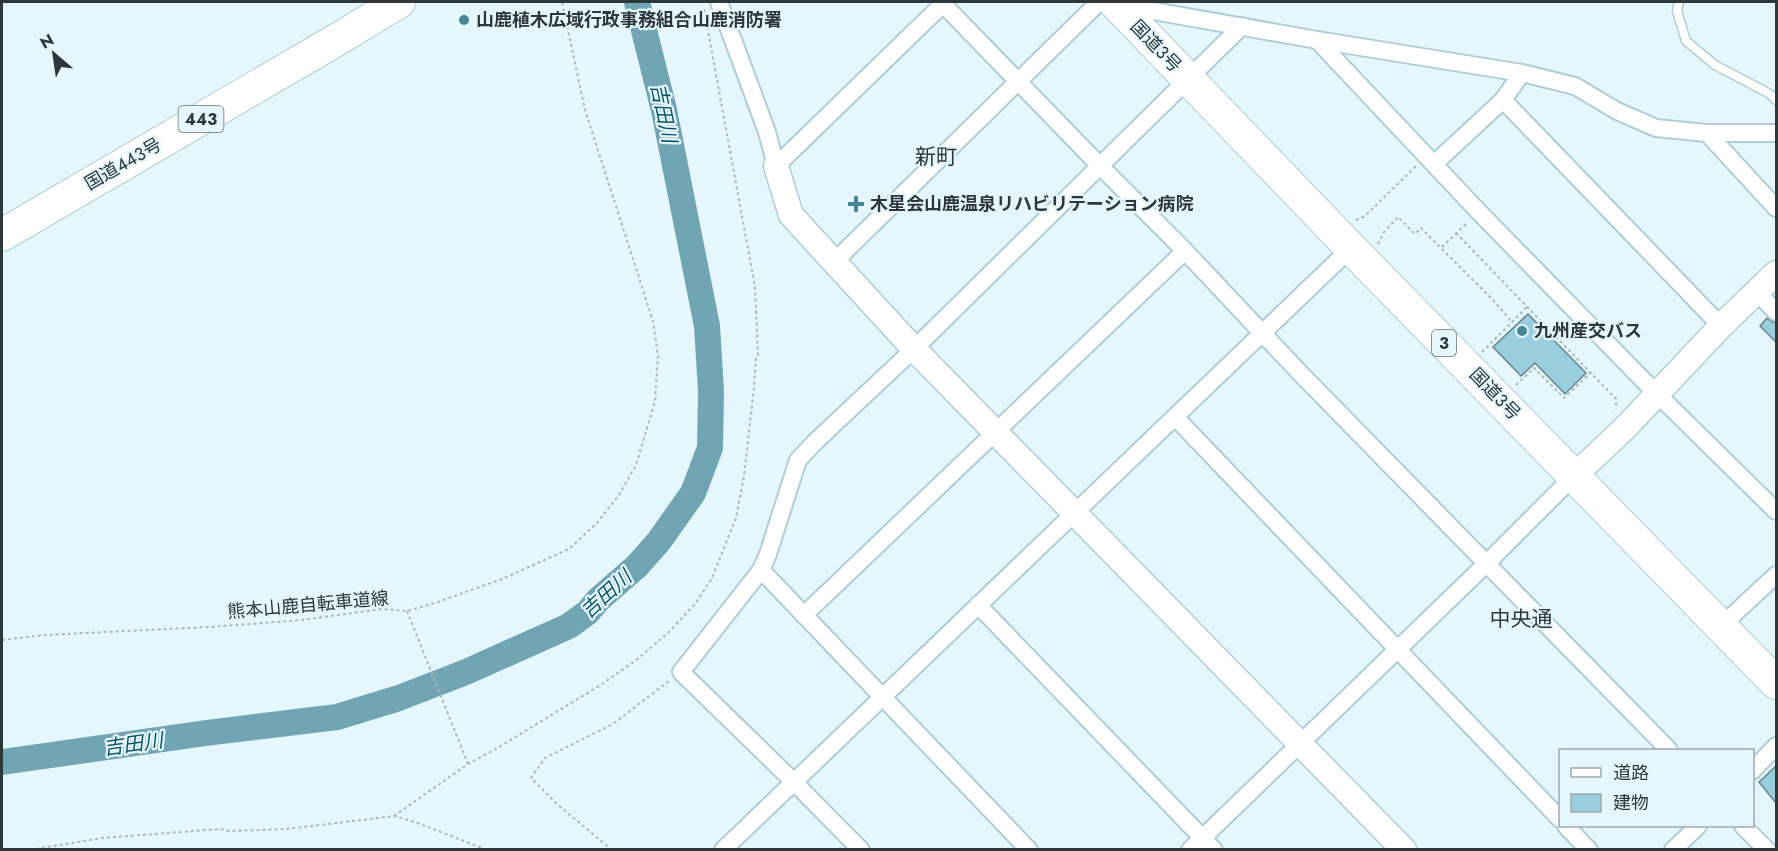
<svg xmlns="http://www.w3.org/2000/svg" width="1778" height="851" font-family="Jost,'Noto Sans JP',sans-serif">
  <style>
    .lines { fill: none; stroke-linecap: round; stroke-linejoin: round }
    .river { stroke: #71a5b4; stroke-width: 26 }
    .building { fill: #99cede; stroke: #68838b; stroke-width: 1.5 }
    .lane-casing { stroke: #b0cdd6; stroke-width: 11 }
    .street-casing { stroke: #b0cdd6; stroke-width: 20 }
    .secondary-casing { stroke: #b0cdd6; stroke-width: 27 }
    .highway-casing { stroke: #b0cdd6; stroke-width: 34 }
    .path { stroke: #a9b9bd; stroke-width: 2; stroke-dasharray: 3 3; stroke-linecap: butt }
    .lane { stroke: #fff; stroke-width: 8 }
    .street { stroke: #fff; stroke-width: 16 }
    .secondary { stroke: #fff; stroke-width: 24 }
    .highway { stroke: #fff; stroke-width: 32 }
    .poi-dot { fill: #468899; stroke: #e5f7fc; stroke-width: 2 }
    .labels { text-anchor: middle; stroke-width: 4.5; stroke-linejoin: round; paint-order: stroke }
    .shield { fill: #e5f7fc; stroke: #647175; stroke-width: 1.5 }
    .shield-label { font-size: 16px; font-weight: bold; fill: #2c383b }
    .poi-label { font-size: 18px; font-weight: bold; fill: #2c383b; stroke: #e5f7fc; text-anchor: start }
    .street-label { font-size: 18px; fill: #2c383b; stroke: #e5f7fc }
    .water-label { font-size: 20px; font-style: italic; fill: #0a5566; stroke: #e5f7fc }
    .quarter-label { font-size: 21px; fill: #2c383b; stroke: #e5f7fc }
  </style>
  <rect width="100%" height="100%" fill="#e5f7fc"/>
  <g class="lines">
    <polyline class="river" points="2,762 206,733 337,717 399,698 466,672 569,626 588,612 598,600 637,566 659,541 693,493 710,448 711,391 707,326 664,110 637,2"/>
  </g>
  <g class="building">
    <polygon points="1528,314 1586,373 1565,394 1535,363 1521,376 1493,347"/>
    <polygon points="1767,318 1772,322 1776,322 1776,342 1760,326"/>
    <polygon points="1776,766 1776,803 1759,782"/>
  </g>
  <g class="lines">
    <defs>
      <polyline id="lane" points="1679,2 1677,11 1686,41 1715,65 1770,94 1776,100"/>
      <g id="street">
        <polyline points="719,2 767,132 776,166 945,2"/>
        <polyline points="941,2 1100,166 1185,251 1299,372 1669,750"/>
        <polyline points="1120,5 1317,40 1522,73 1575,86 1617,111 1656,128 1707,133 1776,133"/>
        <polyline points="1317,40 1478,211 1646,383 1776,511"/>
        <polyline points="1503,100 1721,326"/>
        <polyline points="1707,133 1776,208"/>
        <polyline points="1434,164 1503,100 1522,73"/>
        <polyline points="834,262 1099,2"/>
        <polyline points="1757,292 1776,312"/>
        <polyline points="1175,417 1560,819"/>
        <polyline points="761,570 1029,850"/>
        <polyline points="978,605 1214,850"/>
        <polyline points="804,615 1185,251"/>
        <polyline points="1721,626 1776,575"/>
        <polyline points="1752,771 1776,746"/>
        <polyline points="1566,826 1589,850"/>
        <polyline points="1743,826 1767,850"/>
        <polyline points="723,850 1351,248"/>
        <polyline points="861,850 794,782 681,672 761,570 768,554 798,460 815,442 914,349 1242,26"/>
        <polyline points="1190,850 1486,564 1574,476"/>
        <polyline points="1673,850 1698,826"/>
      </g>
      <g id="secondary">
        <polyline points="776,166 791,215 914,349 1404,850"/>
        <polyline points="1574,476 1625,428 1721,326 1776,273"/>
      </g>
      <g id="highway">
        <polyline points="1114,2 1349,246 1776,683"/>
        <polyline points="2,235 338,39 399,2"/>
      </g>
    </defs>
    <use href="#lane" class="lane-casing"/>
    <use href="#street" class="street-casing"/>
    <use href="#secondary" class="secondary-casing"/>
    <use href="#highway" class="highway-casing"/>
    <g class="path">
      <polyline points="1356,220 1365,216 1416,166"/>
      <polyline points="1456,233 1616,399 1616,409"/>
      <polyline points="1378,244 1384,232 1398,217 1415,234 1421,228 1494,301 1512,322"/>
      <polyline points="1442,247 1468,222"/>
      <polyline points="1482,352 1527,307"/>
      <polyline points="1516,385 1534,368 1564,398 1590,373"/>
      <polyline points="407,611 468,764"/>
      <polyline points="2,640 43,635 210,627 302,620 382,609 407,611 438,602 502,579 569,549 597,523 619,495 636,465 655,401 658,356 653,321 585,110 562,2"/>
      <polyline points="394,816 468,764 494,750 599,686 635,661 667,634 695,604 712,578 736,518 744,476 754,387 756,357 758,355 755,287 704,9"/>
      <polyline points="30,850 102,838 220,829 229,831 287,829 394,816 415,822 487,850"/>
      <polyline points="612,850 557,804 531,778 545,758 613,724 669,681"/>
    </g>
    <use href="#lane" class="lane"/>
    <use href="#street" class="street"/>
    <use href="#secondary" class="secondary"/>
    <use href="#highway" class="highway"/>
  </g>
  <g class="poi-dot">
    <circle cx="464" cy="20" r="6"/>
    <path d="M853 195h6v6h6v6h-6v6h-6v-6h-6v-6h6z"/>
    <circle cx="1522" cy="331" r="6"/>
  </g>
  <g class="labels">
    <g class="shield">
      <rect x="178.5" y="106" width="45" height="26" rx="4.5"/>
      <rect x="1432" y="330" width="24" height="26" rx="4.5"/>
    </g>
    <g class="shield-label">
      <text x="201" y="125">443</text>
      <text x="1444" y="349">3</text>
    </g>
    <g class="poi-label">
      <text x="476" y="26">山鹿植木広域行政事務組合山鹿消防署</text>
      <text x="870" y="210">木星会山鹿温泉リハビリテーション病院</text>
      <text x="1534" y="337">九州産交バス</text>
    </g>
    <g class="street-label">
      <text transform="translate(1156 46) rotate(46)" y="6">国道3号</text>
      <text transform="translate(123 164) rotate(-30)" y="6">国道443号</text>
      <text transform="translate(1495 394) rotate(46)" y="6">国道3号</text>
      <text transform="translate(308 605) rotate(-5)" y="6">熊本山鹿自転車道線</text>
    </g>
    <g class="water-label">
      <text transform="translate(664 113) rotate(78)" y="7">吉田川</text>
      <text transform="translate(606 594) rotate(-42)" y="7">吉田川</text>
      <text transform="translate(133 744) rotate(-8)" y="7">吉田川</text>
    </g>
    <g class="quarter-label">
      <text x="936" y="164">新町</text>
      <text x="1521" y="626">中央通</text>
    </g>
  </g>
  <rect width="1778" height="851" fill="none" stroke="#2c383b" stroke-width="6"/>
  <rect x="1559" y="749" width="195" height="78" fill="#e5f7fc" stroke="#9babaf" stroke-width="1.5"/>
  <rect x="1571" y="768" width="30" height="9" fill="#ffffff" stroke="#9babaf" stroke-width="1.5"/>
  <text x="1613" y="779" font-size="18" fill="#2c383b">道路</text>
  <rect x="1571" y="794" width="30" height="18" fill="#99cede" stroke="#9babaf" stroke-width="1.5"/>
  <text x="1613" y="809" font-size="18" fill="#2c383b">建物</text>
  <g transform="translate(54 54) rotate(331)" stroke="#e5f7fc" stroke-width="4.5" paint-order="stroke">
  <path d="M0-4.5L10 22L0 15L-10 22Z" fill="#2c383b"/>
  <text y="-9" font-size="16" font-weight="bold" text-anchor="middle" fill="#2c383b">N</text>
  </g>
</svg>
